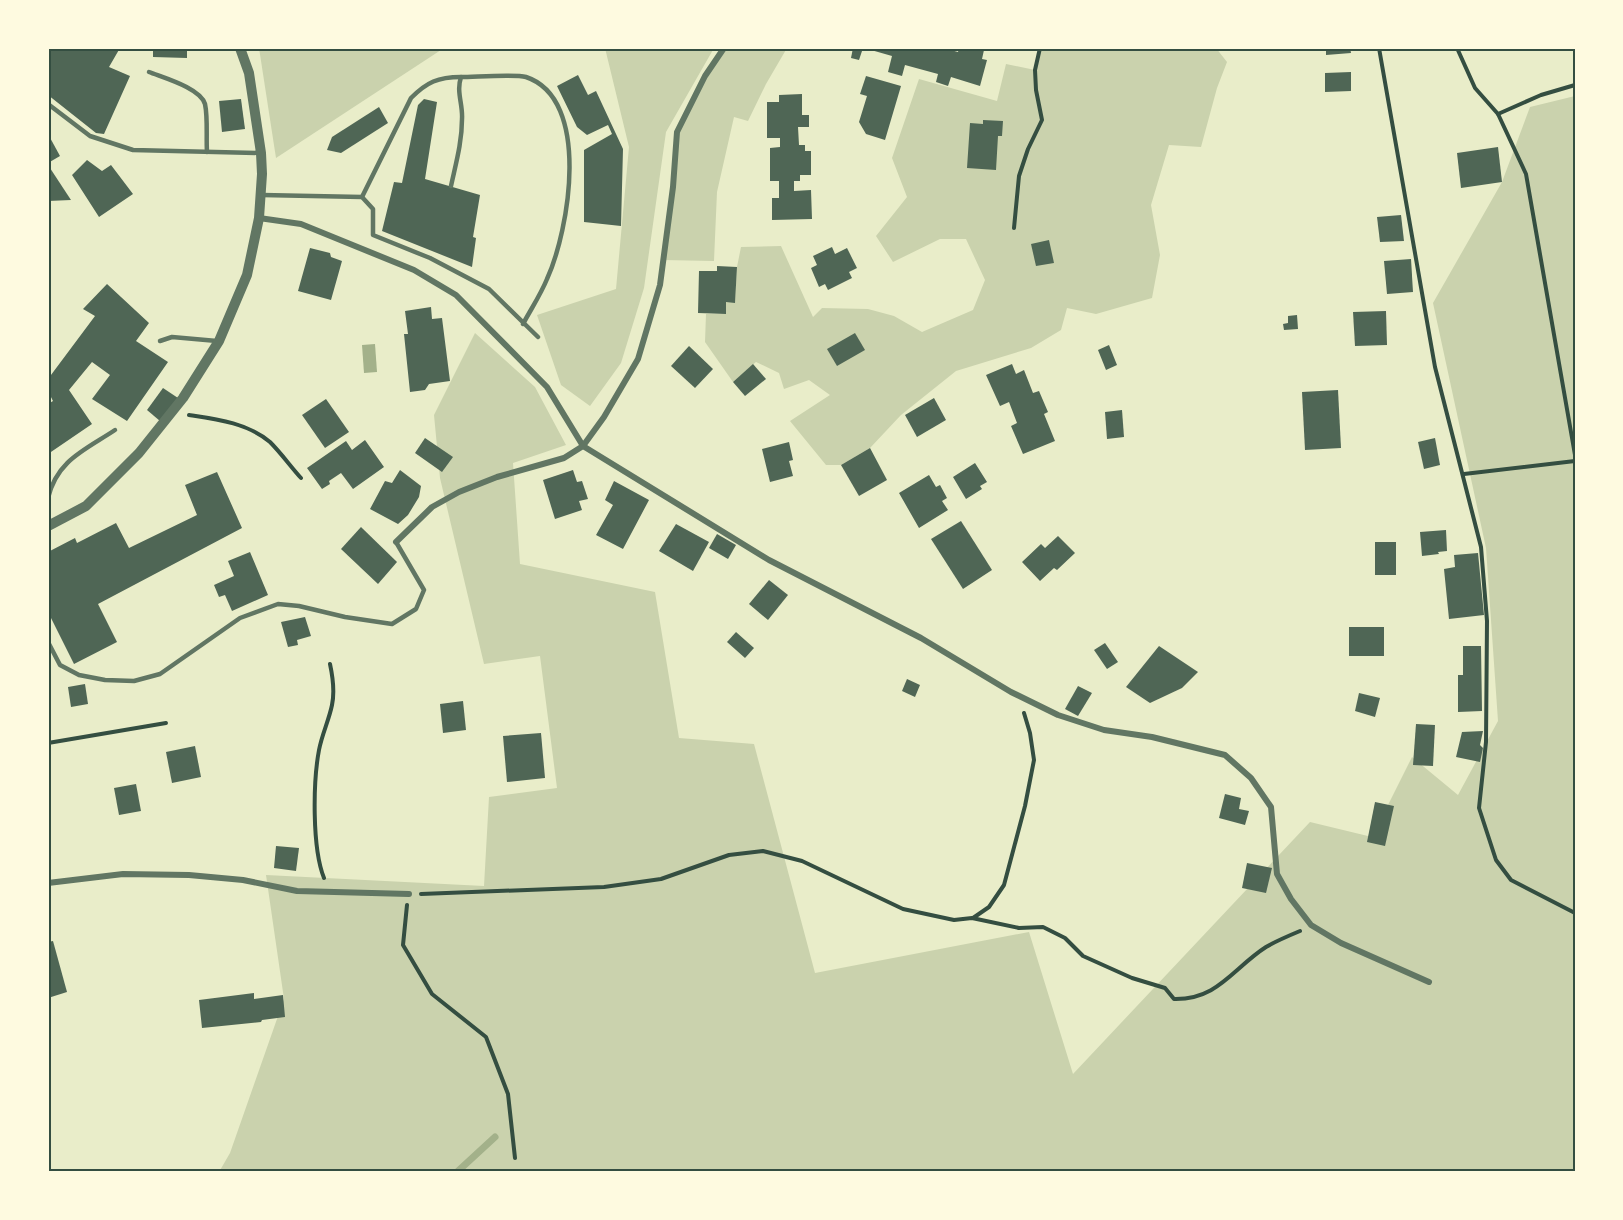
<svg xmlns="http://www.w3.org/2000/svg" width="1623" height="1220" font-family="'Times New Roman',serif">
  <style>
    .green { fill: #cad2ad }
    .water { fill: #a3b18a }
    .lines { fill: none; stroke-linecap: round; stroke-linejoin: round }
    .stream { stroke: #a3b18a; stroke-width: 7 }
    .building { fill: #4f6655 }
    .path { stroke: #344e41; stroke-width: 4 }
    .service { stroke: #617663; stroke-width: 4.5 }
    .minor { stroke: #617663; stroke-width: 6 }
    .tertiary { stroke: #617663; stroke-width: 10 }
    .neatline { fill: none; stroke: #344e41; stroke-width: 2 }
  </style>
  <rect width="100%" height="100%" fill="#e9edc9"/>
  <g class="green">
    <polygon points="259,48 444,48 276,158"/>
    <polygon points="605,48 714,48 666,132 644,288 621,363 590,406 561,385 537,315 616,289 629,147"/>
    <polygon points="724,48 787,48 766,84 748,121 734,117 717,192 714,261 663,260 677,132 705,76"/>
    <polygon points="1040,48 1216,48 1227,62 1217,88 1201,147 1169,145 1151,205 1160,255 1152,298 1096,314 1067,308 1061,330 1031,348 956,371 901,415 870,448 841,465 826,465 790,421 830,395 809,380 784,389 779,373 756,362 733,382 705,342 706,314 725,314 726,302 735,302 737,267 741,247 781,246 813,317 822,308 868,309 894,316 922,332 973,310 985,280 966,239 940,239 893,262 876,236 907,197 892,158 919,79 997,101 1006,64 1035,70"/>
    <polygon points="1575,96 1575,1172 219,1172 230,1153 284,999 266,875 484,886 489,797 557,788 540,656 484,664 440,478 434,415 475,333 535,387 566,445 513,463 520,564 655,592 679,738 754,744 815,973 1029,932 1073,1074 1310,822 1372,837 1412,757 1458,795 1498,721 1486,548 1433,303 1502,182 1530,107"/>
  </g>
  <polygon class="water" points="375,344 377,372 364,373 362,345"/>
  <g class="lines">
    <polyline class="stream" points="457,1172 495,1137"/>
  </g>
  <g class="building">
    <polygon points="48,48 120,48 109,67 130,76 104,134 96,133 48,95"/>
    <polygon points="153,48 187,48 187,58 153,57"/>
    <polygon points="853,48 863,48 859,60 851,58"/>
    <polygon points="864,48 944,48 958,52 959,48 976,48 984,50 982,59 987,60 980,86 951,77 948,86 936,82 938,74 905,65 902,76 888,72 892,56"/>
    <polygon points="1326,48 1350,48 1351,53 1326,55"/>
    <polygon points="1351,72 1351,91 1325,92 1325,73"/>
    <polygon points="578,75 588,95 596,91 623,149 621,226 584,222 584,150 612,134 608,125 587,135 577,127 557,86"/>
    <polygon points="866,76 901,86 885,140 866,134 859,122 867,96 860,94"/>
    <polygon points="802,94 802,115 809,115 809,127 798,127 799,145 805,145 805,151 811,151 811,175 800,175 800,181 794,181 794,191 811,190 812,219 772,220 772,198 779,198 779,181 770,181 770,148 780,147 780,138 767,138 767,102 779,102 779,95"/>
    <polygon points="241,99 245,129 222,132 219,101"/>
    <polygon points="424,99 437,102 425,179 480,195 473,237 476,238 472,267 382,231 394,182 402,183 418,105"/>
    <polygon points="379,107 388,123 341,153 327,150 332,137"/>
    <polygon points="983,120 1003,121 1002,136 998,136 996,170 967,168 970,123 983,124"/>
    <polygon points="48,134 60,156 48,163"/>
    <polygon points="1498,147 1502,182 1461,188 1457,153"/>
    <polygon points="87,160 102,171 111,165 133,194 99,217 72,175"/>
    <polygon points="48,165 71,200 48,201"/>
    <polygon points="1401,215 1404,241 1380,242 1377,217"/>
    <polygon points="1049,240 1054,263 1036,266 1031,244"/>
    <polygon points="832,247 835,254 847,248 857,268 849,272 852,278 828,290 825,284 819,287 811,268 817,265 813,256"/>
    <polygon points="310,248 330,253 331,257 342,261 331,300 298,291"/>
    <polygon points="1411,259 1413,292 1387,294 1384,261"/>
    <polygon points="717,266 737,267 735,303 726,302 726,314 698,313 699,271 717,271"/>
    <polygon points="107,284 149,323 136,341 168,362 127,421 92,399 110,375 92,362 69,390 92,424 48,454 48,404 53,401 48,391 48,379 95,316 83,309"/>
    <polygon points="431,307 432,319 442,318 450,381 429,384 425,390 410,392 404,334 408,334 405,311"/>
    <polygon points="1386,311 1387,345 1355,346 1353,312"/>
    <polygon points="1297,315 1298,329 1284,330 1283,324 1288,323 1288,316"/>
    <polygon points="855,333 865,350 837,366 827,349"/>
    <polygon points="1109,345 1117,365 1106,370 1098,350"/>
    <polygon points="689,346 713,369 695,388 671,366"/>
    <polygon points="753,364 766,379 745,396 733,382"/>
    <polygon points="1012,364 1016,374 1024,370 1033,393 1039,391 1048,412 1044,414 1055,441 1023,454 1011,426 1017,423 1009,402 1000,406 986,375"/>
    <polygon points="163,388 178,398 160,421 147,410"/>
    <polygon points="1338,390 1341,448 1305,450 1302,392"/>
    <polygon points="934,398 946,420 917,437 905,415"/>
    <polygon points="326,399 349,432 325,448 302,415"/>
    <polygon points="1122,410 1124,437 1107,439 1105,412"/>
    <polygon points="425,438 453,457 442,472 415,453"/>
    <polygon points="1435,438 1440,465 1424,469 1418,442"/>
    <polygon points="365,440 384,467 353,489 341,473 329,481 330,484 322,489 307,468 346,441 352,450"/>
    <polygon points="789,442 793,460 789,461 793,476 770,482 762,449"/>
    <polygon points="870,448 887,480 859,496 841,465"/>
    <polygon points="975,463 987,482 980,486 982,489 966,499 953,477"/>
    <polygon points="400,470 421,486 419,497 408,515 398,524 370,509 385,481 392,483"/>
    <polygon points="573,470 577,482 582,481 588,499 579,501 582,510 555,519 543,480"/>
    <polygon points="217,472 242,528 98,604 117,642 74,664 48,612 48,552 75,538 77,543 116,523 129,548 197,515 185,485"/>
    <polygon points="929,475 936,487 940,485 947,498 942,501 948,510 919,528 899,493"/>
    <polygon points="614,481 649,500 623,549 596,535 613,505 605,500"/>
    <polygon points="961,521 992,570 963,589 931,539"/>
    <polygon points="676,524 709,542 693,571 659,551"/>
    <polygon points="361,527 397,562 378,584 341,549"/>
    <polygon points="1446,530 1447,551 1438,552 1439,554 1422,556 1420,532"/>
    <polygon points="717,534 736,545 728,559 709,548"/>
    <polygon points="1058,536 1075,553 1057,570 1054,568 1040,581 1022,562 1041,544 1045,548"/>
    <rect x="1375" y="542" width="21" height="33"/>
    <polygon points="250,552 268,595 232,611 225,595 219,597 214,585 234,576 228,561"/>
    <polygon points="1478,553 1484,615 1449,619 1444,569 1455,567 1454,555"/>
    <polygon points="769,580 788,595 768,620 749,604"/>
    <polygon points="305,617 311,636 297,640 298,645 288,647 281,622"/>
    <rect x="1349" y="627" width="35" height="29"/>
    <polygon points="736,632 754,648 745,658 727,642"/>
    <polygon points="1105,643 1118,662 1107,669 1094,650"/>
    <polygon points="1159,646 1198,672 1182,688 1150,703 1126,687"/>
    <polygon points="1463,646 1481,646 1482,711 1458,712 1458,675 1463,675"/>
    <polygon points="907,679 920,685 915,697 902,691"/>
    <polygon points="85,684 88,704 71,707 68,687"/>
    <polygon points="1078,686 1092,693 1078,716 1065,709"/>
    <polygon points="1359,693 1380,698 1375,717 1355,711"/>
    <polygon points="463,701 466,730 443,733 440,704"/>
    <polygon points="1416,724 1435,725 1433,766 1413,765"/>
    <polygon points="1483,731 1480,745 1483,748 1480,762 1456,757 1462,732"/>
    <polygon points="541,733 545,778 507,782 503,736"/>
    <polygon points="195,746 201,777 172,783 166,752"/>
    <polygon points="136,784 141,811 119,815 114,788"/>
    <polygon points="1225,794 1241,798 1239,809 1249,811 1245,825 1219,818"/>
    <polygon points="1375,802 1394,806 1385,846 1367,842"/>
    <polygon points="276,846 299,848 296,871 274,868"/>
    <polygon points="1247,863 1272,868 1266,893 1242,888"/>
    <polygon points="53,941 67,992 48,998 48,942"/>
    <polygon points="254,993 254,999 283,995 285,1017 262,1020 261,1022 202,1028 199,1000"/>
  </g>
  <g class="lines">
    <g class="path">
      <polyline points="1379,48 1435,367 1481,547 1487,621 1486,742 1479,808 1496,860 1511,880 1575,913"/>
      <polyline points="1457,48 1475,88 1498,114 1526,174 1575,455"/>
      <polyline points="1498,114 1541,95 1575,85"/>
      <polyline points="1014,228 1019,176 1028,149 1042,120 1036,90 1035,70 1040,48"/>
      <path d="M189 415C216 419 248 423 270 442 281 453 291 467 301 478"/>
      <polyline points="1464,474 1575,461"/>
      <polyline points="48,743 166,723"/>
      <path d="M324 878C312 848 313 782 319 750 322 734 329 720 332 705 335 691 333 678 330 664"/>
      <path d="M421 894 604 887 661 879 729 855 763 851 802 861 903 909 954 920 972 918 1019 928 1043 927 1065 938 1083 956 1132 978 1165 988 1174 999C1218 1000 1233 968 1266 947 1276 941 1288 936 1300 931"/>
      <polyline points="407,905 403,945 432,994 486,1037 508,1094 515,1158"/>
      <polyline points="973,918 989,907 1004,885 1025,806 1034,760 1030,733 1024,713"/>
    </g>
    <g class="service">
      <path d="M149 72C164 78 200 88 205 104 208 118 206 137 207 152"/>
      <polyline points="48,104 90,136 133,150 260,153"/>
      <path d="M451 186C456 163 462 142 462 119 463 104 456 92 461 77 475 77 515 74 526 77 592 99 569 231 547 279 541 294 531 309 523 324"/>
      <polyline points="262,195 362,197 373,209 373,235 430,258 489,289 538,337"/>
      <path d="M362 197 411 98C427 82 438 77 461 77"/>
      <polyline points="160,341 172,337 217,341"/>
      <path d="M48 498C57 460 85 450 115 430"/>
      <polyline points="48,642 60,665 79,675 105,680 134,681 160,674 240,618 278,604 299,606 345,617 392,624 416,609 424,590 396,542"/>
    </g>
    <g class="minor">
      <polyline points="259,218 301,224 414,270 456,295 547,387 583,446 769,560 921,638 1011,692 1058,715 1104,730 1152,737 1225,755 1251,778 1271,807 1277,874 1291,899 1311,925 1341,943 1429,982"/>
      <polyline points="396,542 432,507 459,492 497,477 564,458 583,446 604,417 638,359 660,285 673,187 677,132 705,76 724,48"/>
      <polyline points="48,883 123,874 189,875 243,880 297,891 409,894"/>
    </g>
    <polyline class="tertiary" points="48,526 86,506 139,453 183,398 219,341 247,275 259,218 262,174 261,153 249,73 240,48"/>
  </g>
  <rect width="1623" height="1220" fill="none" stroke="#fefae0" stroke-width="99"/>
  <rect x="50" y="50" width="1524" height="1120" class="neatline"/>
</svg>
